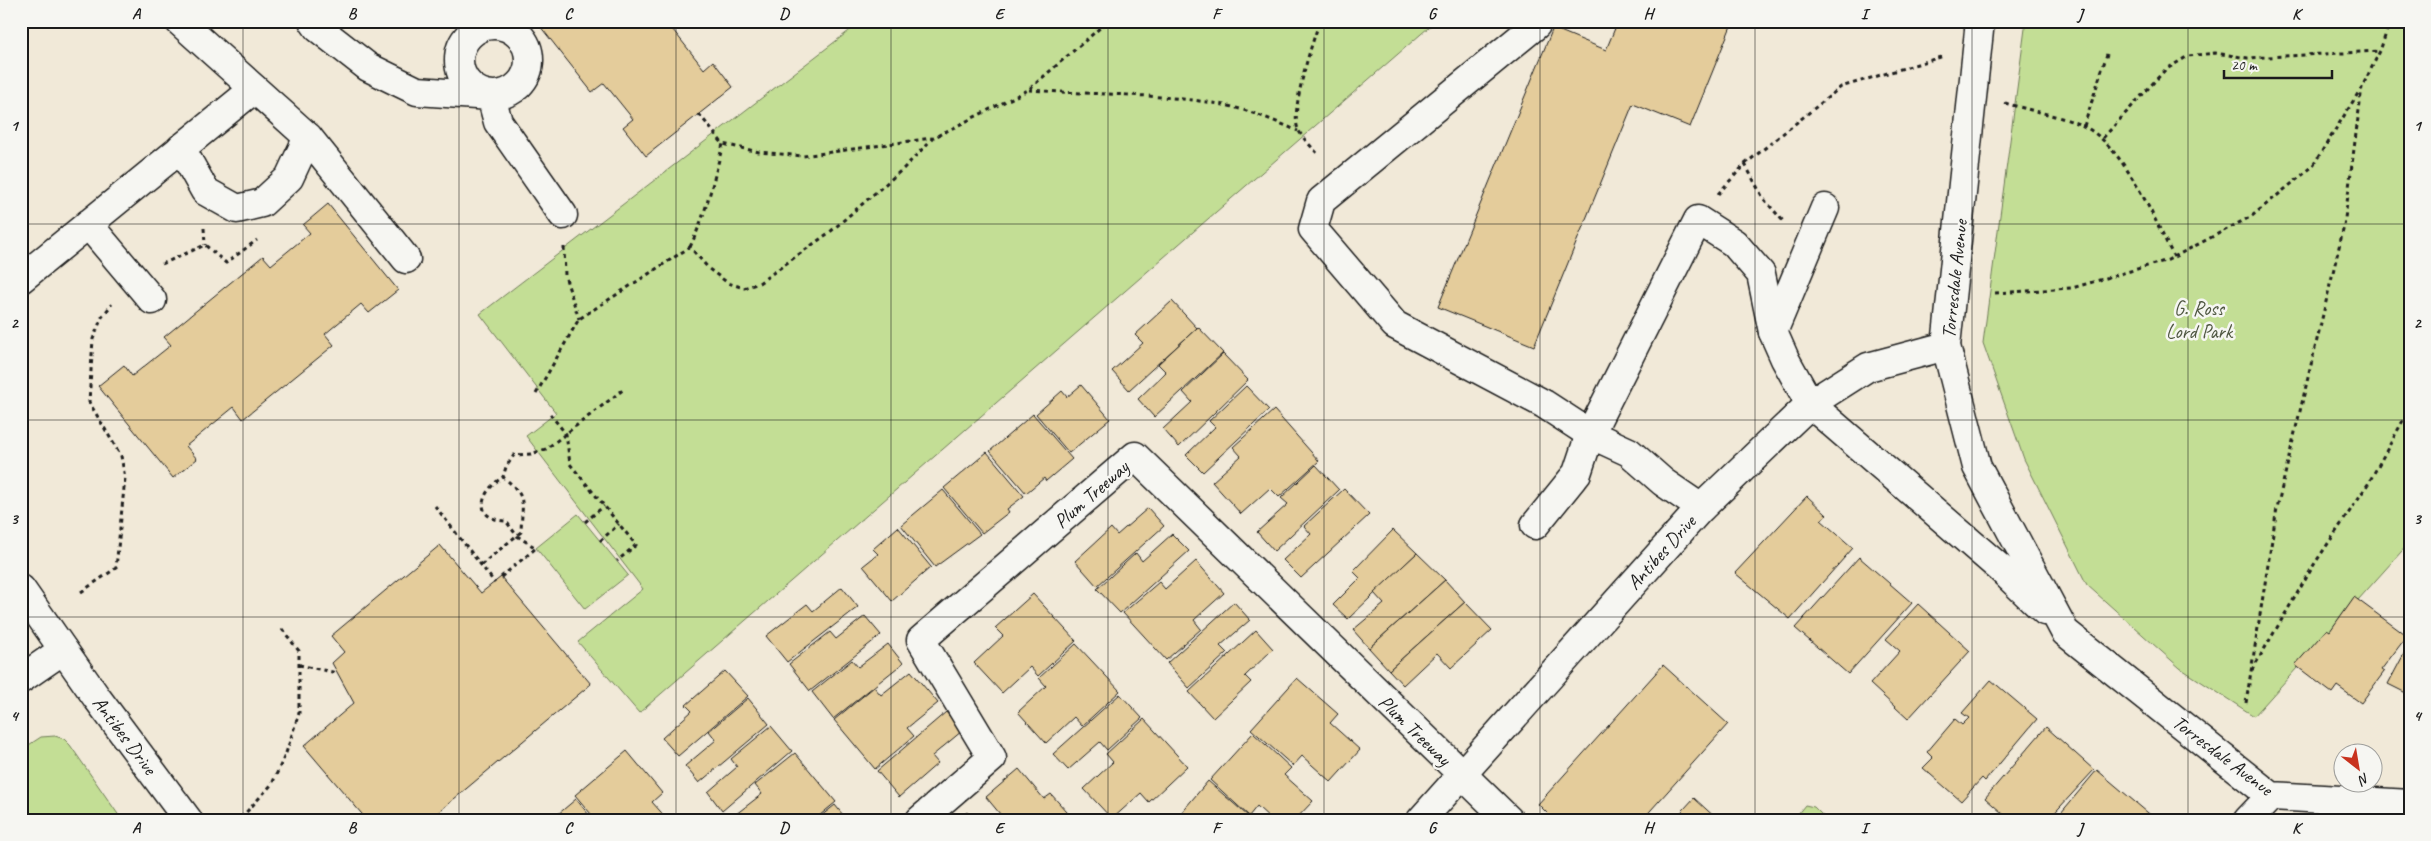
<svg xmlns="http://www.w3.org/2000/svg" width="2431" height="841" font-family="Caveat,sans-serif">
  <style>
    .green { fill: #c3de95; stroke: #707d58 }
    .building { fill: #e4cc9b; stroke: #1c1c1c }
    .lines { fill: none; stroke-linecap: round; stroke-linejoin: round }
    .minor-casing { stroke: #1c1c1c; stroke-width: 31 }
    .path { stroke: #1c1c1c; stroke-width: 3; stroke-dasharray: 4 4; stroke-linecap: butt }
    .minor { stroke: #f6f6f2; stroke-width: 28 }
    .grid { fill: none; stroke: #1c1c1c; stroke-width: 1; stroke-opacity: 0.55 }
    .labels { text-anchor: middle; stroke-width: 5; stroke-linejoin: round; paint-order: stroke }
    .street-label { font-size: 20px; fill: #1c1c1c; stroke: #f6f6f2 }
    .park-label { font-size: 20px; fill: #4e5640; stroke: #f6f6f2 }
    .neatline { fill: none; stroke: #1c1c1c; stroke-width: 2 }
    .grid-label { font-size: 16px; text-anchor: middle; font-weight: bold; fill: #1c1c1c }
  </style>
  <rect width="100%" height="100%" fill="#f1e9d8"/>
  <filter id="ink" filterUnits="userSpaceOnUse"><feTurbulence type="fractalNoise" baseFrequency=".02" numOctaves="2"/><feDisplacementMap in="SourceGraphic" scale="10" xChannelSelector="R" yChannelSelector="G"/><feConvolveMatrix kernelMatrix="1 2 1 2 8 2 1 2 1" color-interpolation-filters="sRGB"/></filter>
  <g filter="url(#ink)">
    <g class="green">
      <polygon points="862,21 1436,21 639,713 578,642 643,589 526,436 556,413 480,314"/>
      <polygon points="2026,21 2410,21 2410,542 2254,716 2180,668 2087,585 2024,459 1983,343"/>
      <polygon points="578,514 628,575 585,609 536,548"/>
      <polygon points="55,736 64,739 70,745 122,820 21,820 21,750 41,737"/>
      <polygon points="1805,805 1814,807 1827,820 1793,820"/>
    </g>
    <g class="building">
      <polygon points="536,21 682,21 673,30 704,69 713,61 733,87 646,156 623,127 633,119 604,83 592,92"/>
      <polygon points="1618,21 1733,21 1690,127 1633,104 1534,346 1438,307 1553,28 1606,50"/>
      <polygon points="328,204 398,290 369,313 361,304 325,334 334,345 243,419 234,407 186,446 197,459 173,478 98,386 124,365 132,376 171,345 164,337 263,256 271,265 310,233 303,225"/>
      <polygon points="1172,301 1197,328 1129,390 1112,371 1143,343 1135,335"/>
      <polygon points="1198,327 1223,353 1154,417 1138,399 1166,372 1158,364"/>
      <polygon points="1223,354 1248,380 1179,447 1163,429 1192,402 1183,392"/>
      <polygon points="1081,385 1110,419 1069,453 1036,414 1062,391 1067,397"/>
      <polygon points="1246,386 1269,410 1203,472 1186,455 1215,427 1209,421"/>
      <polygon points="1274,410 1319,461 1279,497 1270,488 1241,514 1212,482 1241,456 1233,447"/>
      <polygon points="1033,414 1072,459 1046,481 1044,478 1026,493 990,451"/>
      <polygon points="987,452 1024,496 1007,509 1009,512 982,533 944,488"/>
      <polygon points="1316,465 1339,490 1274,551 1257,532 1288,504 1281,498"/>
      <polygon points="1344,489 1369,515 1301,578 1283,560 1311,534 1304,526"/>
      <polygon points="943,490 980,534 935,567 901,525"/>
      <polygon points="1807,496 1827,515 1821,520 1853,548 1790,619 1735,573"/>
      <polygon points="1148,508 1164,526 1097,586 1075,561 1111,528 1117,535"/>
      <polygon points="898,527 931,567 892,601 863,566 878,554 873,549"/>
      <polygon points="1393,530 1417,553 1348,619 1333,605 1360,578 1353,571"/>
      <polygon points="1172,534 1189,551 1120,613 1097,589 1136,553 1142,561"/>
      <polygon points="440,545 481,593 501,577 591,684 429,820 367,820 304,746 354,703 332,663 344,652 331,636"/>
      <polygon points="1417,553 1445,580 1369,648 1353,630 1384,604 1374,593"/>
      <polygon points="1859,557 1912,603 1848,674 1795,628"/>
      <polygon points="1196,561 1224,593 1194,620 1201,629 1166,660 1123,613 1159,582 1165,589"/>
      <polygon points="1445,580 1465,602 1389,670 1369,648"/>
      <polygon points="842,587 858,607 787,662 766,636 807,604 813,611"/>
      <polygon points="1033,594 1076,641 1038,676 1030,667 1002,693 974,663 1003,636 995,628"/>
      <polygon points="2354,597 2407,636 2381,670 2384,672 2361,703 2337,686 2332,693 2295,665 2327,629 2330,631"/>
      <polygon points="1234,602 1250,620 1220,646 1227,653 1189,688 1167,663"/>
      <polygon points="1465,602 1492,630 1451,668 1437,653 1403,685 1389,670"/>
      <polygon points="1918,604 1970,651 1908,719 1870,684 1900,651 1886,639"/>
      <polygon points="865,616 881,635 810,691 789,664 830,632 836,639"/>
      <polygon points="1256,630 1273,649 1245,676 1251,682 1213,718 1189,692"/>
      <polygon points="888,644 903,663 833,719 812,692 852,660 858,667"/>
      <polygon points="1076,644 1120,691 1082,726 1074,717 1046,743 1018,712 1046,686 1039,678"/>
      <polygon points="2406,650 2410,651 2410,695 2388,684"/>
      <polygon points="1663,665 1728,724 1642,820 1554,820 1538,804"/>
      <polygon points="725,671 748,696 678,756 662,738 692,711 686,705"/>
      <polygon points="911,671 938,703 907,728 914,736 875,769 834,720 874,687 881,695"/>
      <polygon points="1297,678 1338,714 1330,723 1360,750 1331,782 1302,756 1293,766 1251,729"/>
      <polygon points="1991,680 2037,719 1985,781 1982,778 1961,801 1923,768 1933,758 1927,752 1955,719 1962,725 1969,718 1962,713"/>
      <polygon points="1120,694 1142,718 1107,750 1100,742 1068,770 1053,754"/>
      <polygon points="748,698 769,724 699,783 685,766 716,740 709,731"/>
      <polygon points="946,712 962,731 932,756 938,763 899,797 877,771"/>
      <polygon points="1144,719 1187,766 1149,802 1141,793 1112,819 1084,789 1113,762 1106,754"/>
      <polygon points="771,726 792,751 722,811 708,792 737,767 731,759"/>
      <polygon points="2046,727 2094,770 2048,820 2010,820 1985,798"/>
      <polygon points="1253,733 1291,768 1284,775 1313,801 1295,820 1272,820 1257,806 1249,816 1210,780"/>
      <polygon points="627,751 662,793 652,802 668,820 596,820 575,795"/>
      <polygon points="795,753 836,802 814,820 733,820 731,818 762,794 755,785"/>
      <polygon points="1019,769 1044,799 1051,794 1074,820 1005,820 986,797"/>
      <polygon points="2097,770 2154,818 2153,820 2055,820"/>
      <polygon points="1208,781 1248,816 1245,820 1175,820"/>
      <polygon points="1694,798 1718,820 1674,820"/>
      <polygon points="576,799 593,820 551,820"/>
      <polygon points="835,805 847,820 816,820"/>
      <polygon points="967,812 974,820 958,820"/>
    </g>
    <g class="lines">
      <defs>
        <g id="minor">
          <polyline points="179,21 308,137 406,259"/>
          <polyline points="313,21 318,28 368,67 417,91 491,96 498,122 563,215"/>
          <polyline points="1980,21 1946,346 1977,467 2065,632 2271,796 2410,804"/>
          <circle cx="494" cy="60" r="35"/>
          <polyline points="1536,25 1321,201 1313,229 1395,325 1544,404 1590,434 1629,452 1663,482 1701,508"/>
          <polyline points="181,148 205,191 237,209 262,203 289,178 308,137"/>
          <polyline points="88,224 152,300"/>
          <polyline points="21,279 254,89"/>
          <polyline points="1773,332 1825,208"/>
          <polyline points="1535,525 1577,473 1590,434 1698,220 1734,243 1761,274 1773,332 1785,359 1810,404 2001,569 2045,611"/>
          <polyline points="21,589 97,698 188,820"/>
          <polyline points="21,679 63,650"/>
          <polyline points="920,820 992,758 921,640 1135,456 1509,820"/>
          <polyline points="1421,820 1701,508 1810,404 1868,367 1946,346"/>
          <polyline points="2248,820 2271,796"/>
        </g>
      </defs>
      <use href="#minor" class="minor-casing"/>
      <g class="path">
        <polyline points="506,21 511,29"/>
        <path d="M1029 90C1092 95 1156 93 1219 104 1246 109 1273 120 1298 131"/>
        <path d="M2005 103C2027 110 2067 117 2085 127 2124 147 2154 219 2174 257"/>
        <polyline points="699,114 723,144 759,152 803,156 932,138"/>
        <polyline points="2084,126 2107,54"/>
        <polyline points="2103,138 2165,70 2188,56 2215,53 2248,58 2380,51"/>
        <path d="M1317 153C1311 146 1302 138 1298 129 1290 111 1312 42 1320 21"/>
        <polyline points="1745,164 1763,198 1783,221"/>
        <polyline points="1718,194 1745,164 1841,87 1944,56"/>
        <polyline points="204,228 205,245"/>
        <polyline points="564,247 565,276 579,319"/>
        <path d="M690 247C706 214 714 179 723 144"/>
        <polyline points="162,264 205,245 226,263 257,240"/>
        <polyline points="1995,293 2072,288 2168,260 2252,216 2312,167 2362,87 2380,51 2390,21"/>
        <polyline points="536,394 579,319 690,247 709,269 728,283 744,288 759,283 830,232 904,168 933,138 1028,90 1108,21"/>
        <polyline points="550,414 566,434 570,464 636,545 617,561"/>
        <polyline points="435,506 495,583"/>
        <polyline points="585,522 604,506"/>
        <polyline points="600,541 619,524"/>
        <path d="M481 565 521 532C522 501 528 497 503 477L506 467 514 455 531 454 546 449 624 389"/>
        <path d="M501 577 536 548 517 536 506 521C472 519 480 491 503 477"/>
        <polyline points="81,592 116,568 125,478 121,456 89,402 93,339 102,317 112,304"/>
        <polyline points="299,665 337,673"/>
        <polyline points="2252,670 2315,563 2368,484 2410,408"/>
        <polyline points="2246,703 2277,508 2344,226 2362,87"/>
        <polyline points="241,818 272,784 286,753 299,713 299,651 282,629"/>
      </g>
      <use href="#minor" class="minor"/>
    </g>
  </g>
  <path class="grid" d="M243 21V820M459 21V820M676 21V820M891 21V820M1108 21V820M1324 21V820M1540 21V820M1755 21V820M1972 21V820M2188 21V820M21 224H2410M21 420H2410M21 617H2410"/>
  <g class="labels">
    <g class="street-label">
      <text transform="translate(1954 279) rotate(-84)" y="7">Torresdale Avenue</text>
      <text transform="translate(1091 494) rotate(-41)" y="7">Plum Treeway</text>
      <text transform="translate(1661 552) rotate(-48)" y="7">Antibes Drive</text>
      <text transform="translate(1415 730) rotate(44)" y="7">Plum Treeway</text>
      <text transform="translate(125 735) rotate(53)" y="7">Antibes Drive</text>
      <text transform="translate(2223 755) rotate(37)" y="7">Torresdale Avenue</text>
    </g>
    <g class="park-label">
      <text x="2199" y="315">G. Ross<tspan x="2199" dy="23">Lord Park</tspan></text>
    </g>
  </g>
  <rect width="2431" height="841" fill="none" stroke="#f6f6f2" stroke-width="55"/>
  <g transform="translate(2358 768) rotate(149)"><circle r="24" fill="#f6f6f2" stroke="#9f9f9c"/>
  <path d="M0-4L9 19L0 12L-9 19Z" fill="#c8321e"/>
  <text y="-8" font-size="14" font-weight="bold" text-anchor="middle" fill="#1c1c1c">N</text>
  </g>
  <path d="M2224 70v8h108v-8" fill="none" stroke="#1c1c1c" stroke-width="2.5"/>
  <text x="2231" y="70" font-size="15" fill="#1c1c1c" stroke="#f6f6f2" stroke-width="4" paint-order="stroke">20 m</text>
  <rect x="28" y="28" width="2376" height="786" class="neatline"/>
  <g class="grid-label">
    <text x="136" y="19">A</text>
    <text x="352" y="19">B</text>
    <text x="568" y="19">C</text>
    <text x="784" y="19">D</text>
    <text x="999" y="19">E</text>
    <text x="1216" y="19">F</text>
    <text x="1432" y="19">G</text>
    <text x="1648" y="19">H</text>
    <text x="1864" y="19">I</text>
    <text x="2080" y="19">J</text>
    <text x="2296" y="19">K</text>
    <text x="14" y="131">1</text>
    <text x="2417" y="131">1</text>
    <text x="14" y="328">2</text>
    <text x="2417" y="328">2</text>
    <text x="14" y="524">3</text>
    <text x="2417" y="524">3</text>
    <text x="14" y="721">4</text>
    <text x="2417" y="721">4</text>
    <text x="136" y="833">A</text>
    <text x="352" y="833">B</text>
    <text x="568" y="833">C</text>
    <text x="784" y="833">D</text>
    <text x="999" y="833">E</text>
    <text x="1216" y="833">F</text>
    <text x="1432" y="833">G</text>
    <text x="1648" y="833">H</text>
    <text x="1864" y="833">I</text>
    <text x="2080" y="833">J</text>
    <text x="2296" y="833">K</text>
  </g>
</svg>
